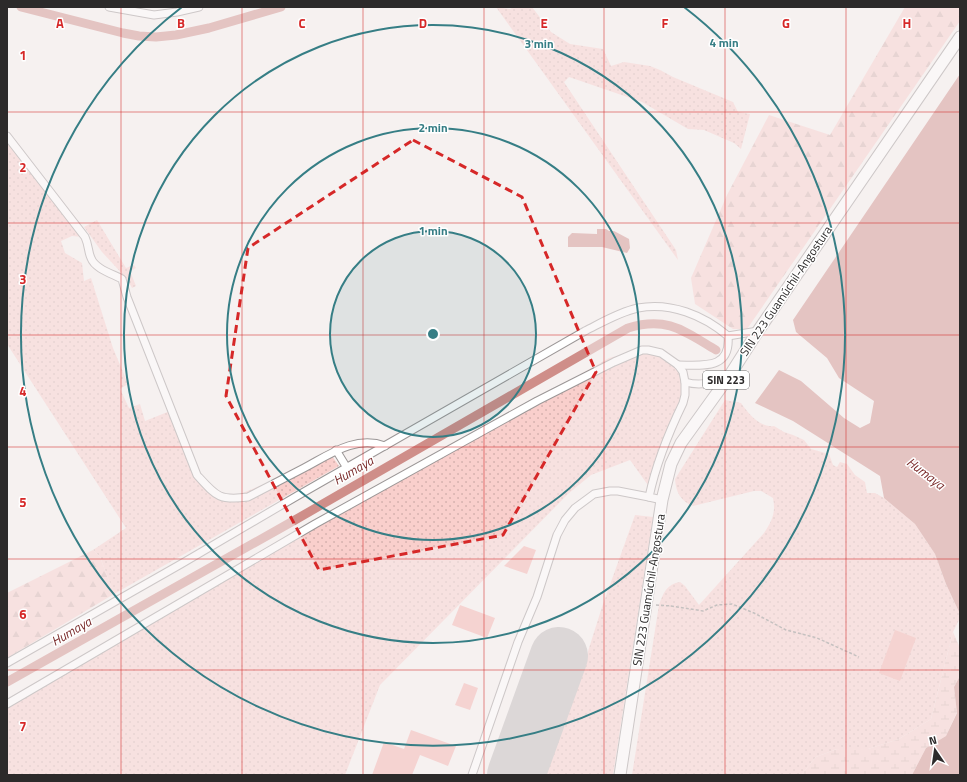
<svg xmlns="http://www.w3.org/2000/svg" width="967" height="782" font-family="'Titillium Web',sans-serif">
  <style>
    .grass { fill: url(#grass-dots) }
    .forest { fill: url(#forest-firs) }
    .wetland { fill: url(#wetland-marsh) }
    .water { fill: #cf8e89 }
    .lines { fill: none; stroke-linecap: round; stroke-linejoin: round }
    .canal { stroke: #cf8e89; stroke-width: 9 }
    .runway { stroke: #bcb8b8; stroke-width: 58 }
    .building { fill: #f4b0ac }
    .street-casing { stroke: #9c9797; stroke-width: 9 }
    .primary-casing { stroke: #9c9797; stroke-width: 13 }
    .path { stroke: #8a8786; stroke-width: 1.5; stroke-dasharray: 3 2; stroke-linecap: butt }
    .street { stroke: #fff; stroke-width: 7 }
    .primary { stroke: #fff; stroke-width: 11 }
    .marked { fill: none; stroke: #d62828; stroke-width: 3; stroke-dasharray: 8 5; stroke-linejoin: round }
    .grid { fill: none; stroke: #d62828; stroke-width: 1; stroke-opacity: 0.55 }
    .ring { fill: none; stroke: #367e85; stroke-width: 2 }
    .labels { text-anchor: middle; stroke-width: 3; stroke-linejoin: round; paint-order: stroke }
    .shield { fill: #fff; stroke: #6b6a6a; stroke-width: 1 }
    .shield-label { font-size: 11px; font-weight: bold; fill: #2c2a2a }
    .street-label { font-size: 12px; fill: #2c2a2a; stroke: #fff }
    .water-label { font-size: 13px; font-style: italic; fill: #7a2b2b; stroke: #fff }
    .grid-label { font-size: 13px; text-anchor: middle; font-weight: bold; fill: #d62828; stroke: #fff; stroke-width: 3; stroke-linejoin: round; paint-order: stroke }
    .centre { fill: #367e85; stroke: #fff; stroke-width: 2 }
    .ring-label { font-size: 12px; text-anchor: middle; font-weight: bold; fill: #367e85; stroke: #fff; stroke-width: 3; stroke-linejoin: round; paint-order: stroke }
  </style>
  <defs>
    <pattern id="grass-dots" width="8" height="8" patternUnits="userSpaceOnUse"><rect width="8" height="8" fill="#f9cfcc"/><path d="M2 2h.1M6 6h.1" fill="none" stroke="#d6b2af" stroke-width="1.8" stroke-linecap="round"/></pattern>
    <pattern id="forest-firs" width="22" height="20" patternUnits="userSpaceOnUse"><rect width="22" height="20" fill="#f9cfcc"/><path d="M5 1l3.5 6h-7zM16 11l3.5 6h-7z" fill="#d6b2af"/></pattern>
    <pattern id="wetland-marsh" width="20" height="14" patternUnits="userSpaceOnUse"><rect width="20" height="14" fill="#f9cfcc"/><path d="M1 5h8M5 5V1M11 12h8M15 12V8" fill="none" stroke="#d6b2af"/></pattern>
  </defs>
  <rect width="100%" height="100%" fill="#f6f1f0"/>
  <g class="grass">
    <polygon points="496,7 510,9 513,7 532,7 551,32 570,44 603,49 611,66 624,62 650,66 660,70 673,77 733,102 738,112 750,114 741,149 734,143 704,130 688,129 642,102 569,77 564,82 676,250 678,260"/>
    <polygon points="7,138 83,237 72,236 61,241 65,253 82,263 84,281 91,278 113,348 128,384 120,389 129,408 140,404 145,421 175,409 197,471 209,490 228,499 332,456 339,466 114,594 100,557 93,550 126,528 7,344"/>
    <polygon points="97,220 126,268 134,265 136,268 130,271 136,286 132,288 127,279 102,252 84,227"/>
    <polygon points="643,349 681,364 687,394 650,488 630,460 591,475 568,494 380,685 345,775 7,775 7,706 313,527 404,477 609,358"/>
    <path d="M725 400 741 403C748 413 760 428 774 426L784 432 793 435 804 440 811 449 829 454 833 465 837 467 840 462 847 464 855 475 865 482 867 493H875L884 498 915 524 935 554 946 584 960 614V618L953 632 931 719 899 739 868 749H837L816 757 801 775H632L659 605C663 593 667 584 680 582L685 586 699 605 764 533C772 521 776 513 773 498L761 491H754L693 506C681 501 676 493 675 479Z"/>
    <polygon points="635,515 653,517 613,775 527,775 568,660 584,664 602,607"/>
  </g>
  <g class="forest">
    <polygon points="905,7 960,7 960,21 747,329 733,329 695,304 691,278 727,195 769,115 830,135"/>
    <polygon points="93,550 100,557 114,594 7,658 7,593"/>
  </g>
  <polygon class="wetland" points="953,632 960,648 960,676 954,687 957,712 946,736 926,748 912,775 801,775 816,757 837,749 868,749 899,739 931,719"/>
  <g class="water">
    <polygon points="960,74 960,614 946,584 935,554 915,524 884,498 880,476 793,421 755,403 779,370 801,381 844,418 860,428 870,423 874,401 839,378 827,358 796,332 793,320"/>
    <polygon points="597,229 606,229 609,231 614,231 629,239 630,248 627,253 602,247 568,247 568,237 572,233 597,234"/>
    <polygon points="960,676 960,775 912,775 926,748 946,736 957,713 954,687"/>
  </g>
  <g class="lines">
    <g class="canal">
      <polyline points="21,7 123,33 139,36 156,37 176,35 209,28 281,7"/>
      <path d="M7 682 295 520 628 328C667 316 684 331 716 350"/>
    </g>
    <polyline class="runway" points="516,775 559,656"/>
  </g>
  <g class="building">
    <polygon points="524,546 536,550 527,574 504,566"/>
    <polygon points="460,605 495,618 487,638 452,625"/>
    <polygon points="895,630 916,638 900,681 879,673"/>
    <polygon points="464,683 478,688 470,710 455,705"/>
    <polygon points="411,730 456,746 448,766 420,755 412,775 372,775 384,742 404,749"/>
  </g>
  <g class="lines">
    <defs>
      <g id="street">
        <polyline points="109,7 154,15 177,12 199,7"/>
        <path d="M7 136 85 237C89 246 88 252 91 258 95 269 113 274 122 279L127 297 197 475C216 496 219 501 248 497 267 487 285 478 304 468 329 455 355 435 385 446"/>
        <polyline points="728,336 758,331"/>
        <polyline points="336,450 347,468"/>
        <path d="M662 500 649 497C656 464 668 434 683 403L685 395V382"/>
        <path d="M7 663 181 564 297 496 585 331C601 323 619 312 638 308 671 302 703 315 728 336 731 370 703 365 678 365"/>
        <path d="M7 704 315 524 537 401 614 362 642 350H648L661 353 678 365 683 372 685 382C703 387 712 382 729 376"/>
        <polyline points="472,775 518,642 537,597 557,535 565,520 575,508 594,494 610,491 618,491 649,497"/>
      </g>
      <polyline id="primary" points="620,775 662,500 671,464 681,443 730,375 758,331 960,37"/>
    </defs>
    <use href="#street" class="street-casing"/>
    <use href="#primary" class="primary-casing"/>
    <polyline class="path" points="656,605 671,606 703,611 717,605 732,604 754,613 786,630 817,638 859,657"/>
    <use href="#street" class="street"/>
    <use href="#primary" class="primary"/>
  </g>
  <path d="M0 0H967V782H0ZM413 140 522 197 596 372 503 535 319 570 226 396 248 248Z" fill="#f6f1f0" fill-opacity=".55" fill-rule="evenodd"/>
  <path class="marked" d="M413 140 522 197 596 372 503 535 319 570 226 396 248 248Z"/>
  <path class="grid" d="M121 7V775M242 7V775M363 7V775M484 7V775M604 7V775M725 7V775M846 7V775M7 112H960M7 223H960M7 335H960M7 447H960M7 559H960M7 670H960"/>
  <circle cx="433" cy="334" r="103" fill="#367e85" fill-opacity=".12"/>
  <g class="ring">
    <circle cx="433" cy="334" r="103"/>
    <circle cx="433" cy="334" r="206"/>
    <circle cx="433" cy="334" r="309"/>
    <path d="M684 7A412 412 0 1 1 182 7"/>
  </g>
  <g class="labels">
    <rect class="shield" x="703" y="371" width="46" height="18" rx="3"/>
    <g class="shield-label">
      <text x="726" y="384">SIN 223</text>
    </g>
    <g class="street-label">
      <text transform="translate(786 291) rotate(-56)" y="4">SIN 223 Guamúchil-Angostura</text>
      <text transform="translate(649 590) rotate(-81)" y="4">SIN 223 Guamúchil-Angostura</text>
    </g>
    <g class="water-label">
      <text transform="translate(353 470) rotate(-30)" y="5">Humaya</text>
      <text transform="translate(926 473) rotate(37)" y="5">Humaya</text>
      <text transform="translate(71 631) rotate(-30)" y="5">Humaya</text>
    </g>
  </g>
  <g class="grid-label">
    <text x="60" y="28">A</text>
    <text x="181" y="28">B</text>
    <text x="302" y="28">C</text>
    <text x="423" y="28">D</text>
    <text x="544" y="28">E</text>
    <text x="665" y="28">F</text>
    <text x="786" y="28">G</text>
    <text x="907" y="28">H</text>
    <text x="23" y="60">1</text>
    <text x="23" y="172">2</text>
    <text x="23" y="284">3</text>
    <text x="23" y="396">4</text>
    <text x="23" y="507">5</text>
    <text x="23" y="619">6</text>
    <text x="23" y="731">7</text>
  </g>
  <circle cx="433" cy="334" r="6" class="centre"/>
  <g class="ring-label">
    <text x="724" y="47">4 min</text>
    <text x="539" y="48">3 min</text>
    <text x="433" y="132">2 min</text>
    <text x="433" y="235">1 min</text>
  </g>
  <rect width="967" height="782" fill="none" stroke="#2c2a2a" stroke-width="16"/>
  <g transform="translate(935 750) rotate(347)" stroke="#ffffff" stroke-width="3" paint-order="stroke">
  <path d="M0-3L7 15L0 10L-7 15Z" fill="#2c2a2a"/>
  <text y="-6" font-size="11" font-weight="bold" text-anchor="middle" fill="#2c2a2a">N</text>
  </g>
</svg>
